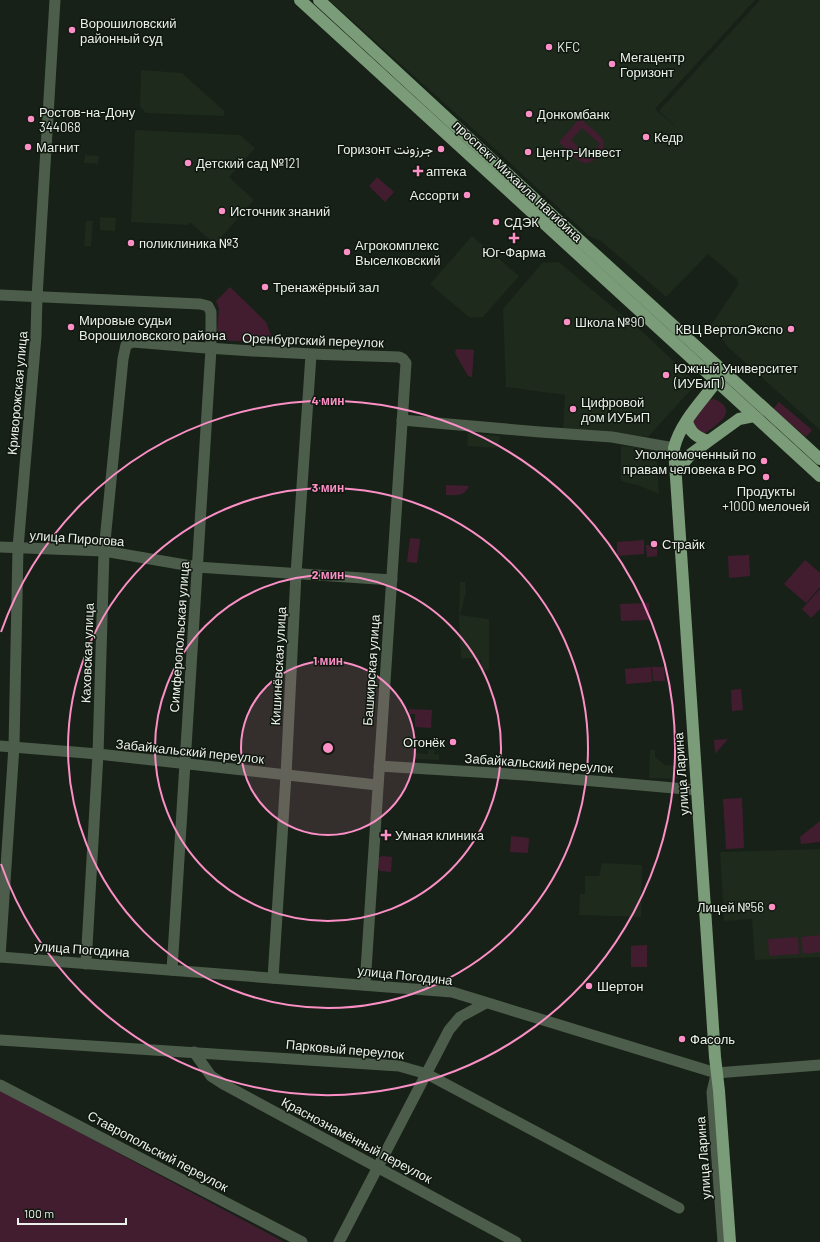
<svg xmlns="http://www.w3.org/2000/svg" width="820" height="1242" font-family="Barlow,Vazirmatn,sans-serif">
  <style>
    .built { fill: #1d2a1c }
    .green { fill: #421d30; fill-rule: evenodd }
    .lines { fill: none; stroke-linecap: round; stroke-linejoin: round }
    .minor { stroke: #4d5d4b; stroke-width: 11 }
    .major { stroke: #7a9c78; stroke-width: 12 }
    .ring { fill: none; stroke: #fb8fc6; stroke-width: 2 }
    .poi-dot { fill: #fb8fc6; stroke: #0f170e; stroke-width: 1.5 }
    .labels { text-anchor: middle; stroke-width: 3; stroke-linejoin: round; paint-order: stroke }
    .poi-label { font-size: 13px; fill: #eaf0ea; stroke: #0f170e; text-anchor: start }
    .street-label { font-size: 13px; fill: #eaf0ea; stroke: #0f170e }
    .centre { fill: #fb8fc6; stroke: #0f170e; stroke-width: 2 }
    .ring-label { font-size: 12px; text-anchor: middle; font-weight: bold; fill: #fb8fc6; stroke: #0f170e; stroke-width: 3; stroke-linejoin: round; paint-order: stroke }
  </style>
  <rect width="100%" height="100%" fill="#182117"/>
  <g class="built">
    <polygon points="329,0 755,0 655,109 677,128 659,111 760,0 820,0 820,430 728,347 711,325 738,285 737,279 708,254 666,297 601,241 589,236 471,127"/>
    <polygon points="141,70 182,73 224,111 224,116 146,113 140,106"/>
    <polygon points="135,130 240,135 255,148 229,177 254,200 215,244 190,222 188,225 131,222"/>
    <polygon points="85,155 99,156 98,164 84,163"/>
    <polygon points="100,217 116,218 115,231 100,230"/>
    <polygon points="86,221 93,221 91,246 84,246"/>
    <polygon points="472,236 519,276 483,317 470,318 430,284"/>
    <polygon points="559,262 646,335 697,383 648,437 563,428 565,395 506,387 503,309 542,263"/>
    <polygon points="468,433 500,436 499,444 497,444 497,448 467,446"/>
    <polygon points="621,446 656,449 659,494 640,486 621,481"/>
    <polygon points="460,582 465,582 466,592 460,615 489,619 489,670 481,670 481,660 475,660 474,658 461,659 459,620"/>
    <polygon points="428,750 434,750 434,754 439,754 439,760 415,759 416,753 428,754"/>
    <polygon points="650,750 655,750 655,757 665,765 677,766 678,779 649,778"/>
    <polygon points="820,849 820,957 755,960 752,919 724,921 720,852"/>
    <polygon points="602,863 642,865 641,917 579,915 580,894 585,894 585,876 599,876"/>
  </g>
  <g class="green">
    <path d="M580 118C587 125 598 132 603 140 608 148 593 165 585 163 575 161 566 149 559 142ZM582 128 600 144 588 156 571 140Z"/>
    <polygon points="377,177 394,192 385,202 369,186"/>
    <polygon points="230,287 266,322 274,343 216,340 219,309 216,301"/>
    <polygon points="456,349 474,350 472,377 468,376 455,353"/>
    <path d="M714 399C740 410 718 424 705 433L700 432 694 424V419L709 400Z"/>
    <polygon points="779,402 812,430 806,437 773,409"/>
    <path d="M446 485 469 486C464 497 456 495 446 495Z"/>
    <polygon points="410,538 420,539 417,563 407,562"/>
    <polygon points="644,540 644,554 617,556 617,542"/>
    <polygon points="646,545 657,545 657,556 647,557"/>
    <polygon points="749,555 750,576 729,578 728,556"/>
    <polygon points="805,560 820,573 820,587 806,603 784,584"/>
    <polygon points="820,589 820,609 811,618 802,609"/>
    <polygon points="649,603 649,620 621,621 620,604"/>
    <polygon points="651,667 652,682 626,684 625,669"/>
    <polygon points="652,667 664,667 665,681 653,681"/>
    <polygon points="741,689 743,710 732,711 731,690"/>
    <polygon points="409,709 432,710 431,728 415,727 415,714 409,714"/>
    <polygon points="728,739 715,754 714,740"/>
    <polygon points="742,798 744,848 726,849 723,799"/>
    <polygon points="820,821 820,842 801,844 800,837"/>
    <polygon points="511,836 529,838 528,853 510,852"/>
    <polygon points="382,856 392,857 391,872 380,871 377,867 377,858"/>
    <polygon points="820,935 820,952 803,954 801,937"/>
    <polygon points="798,937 799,954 769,956 768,939"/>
    <polygon points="647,945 647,967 631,967 631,946"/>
    <polygon points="0,1090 284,1242 0,1242"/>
  </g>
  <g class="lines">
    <g class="minor">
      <polyline points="0,295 200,304 208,306 211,312 211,349 172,970"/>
      <polyline points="402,420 540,432 612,437 674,448"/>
      <polyline points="0,547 104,551 197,567 392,580"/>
      <polyline points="0,746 98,754 377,785"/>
      <polyline points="379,766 525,775 697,790"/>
      <polyline points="0,957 14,746 18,548 36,336 37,297 55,0"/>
      <polyline points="0,957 452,992 716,1073 820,1065"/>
      <path d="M86 964 98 754 104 551 123 359 126 345 133 342C222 350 310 355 399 357L403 359 406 363 365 985"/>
      <polyline points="273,978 286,775 296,574 311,355"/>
      <polyline points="0,1040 399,1066 427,1074 679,1208"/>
      <polyline points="194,1052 211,1076 225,1085 516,1242"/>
      <polyline points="716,1075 712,1092 723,1242"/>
      <polyline points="0,1085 302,1242"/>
      <polyline points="339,1242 449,1030 460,1017 486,1003"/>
    </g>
    <g class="major">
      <polyline points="300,0 820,476"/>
      <polyline points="319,0 553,216 820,459"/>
      <path d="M717 381C702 401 680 423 674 448L715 1057 719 1091 730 1242"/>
      <path d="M687 421C690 433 697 437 708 441"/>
      <polyline points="676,472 691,454 710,440 739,419 754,416"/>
    </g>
  </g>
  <circle cx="328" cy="748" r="87" fill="#fb8fc6" fill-opacity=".12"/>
  <g class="ring">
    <circle cx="328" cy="748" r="87"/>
    <circle cx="328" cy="748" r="173"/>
    <circle cx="328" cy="748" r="260"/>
    <path d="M1 632A347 347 0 1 1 1 864"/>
  </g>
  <g class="poi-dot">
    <circle cx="72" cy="30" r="4"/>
    <circle cx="549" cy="47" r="4"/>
    <circle cx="612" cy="64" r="4"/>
    <circle cx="529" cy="114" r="4"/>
    <circle cx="31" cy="119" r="4"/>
    <circle cx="646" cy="137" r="4"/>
    <circle cx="28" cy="147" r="4"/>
    <circle cx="441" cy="149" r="4"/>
    <circle cx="528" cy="152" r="4"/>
    <circle cx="188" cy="163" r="4"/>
    <path d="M416 165h4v4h4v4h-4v4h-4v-4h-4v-4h4z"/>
    <circle cx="467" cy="195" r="4"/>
    <circle cx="222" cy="211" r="4"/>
    <circle cx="496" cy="222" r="4"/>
    <path d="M512 232h4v4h4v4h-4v4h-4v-4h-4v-4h4z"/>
    <circle cx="131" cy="243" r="4"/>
    <circle cx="347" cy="252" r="4"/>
    <circle cx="265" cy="287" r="4"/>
    <circle cx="567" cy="322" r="4"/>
    <circle cx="71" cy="327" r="4"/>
    <circle cx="791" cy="329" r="4"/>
    <circle cx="666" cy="375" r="4"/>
    <circle cx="573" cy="409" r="4"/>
    <circle cx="764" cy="461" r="4"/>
    <circle cx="766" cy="477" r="4"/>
    <circle cx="654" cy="544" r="4"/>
    <circle cx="453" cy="742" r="4"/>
    <path d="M384 829h4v4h4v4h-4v4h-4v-4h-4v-4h4z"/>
    <circle cx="772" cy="907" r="4"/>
    <circle cx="589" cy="986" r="4"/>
    <circle cx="682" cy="1039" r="4"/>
  </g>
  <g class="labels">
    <g class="poi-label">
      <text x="80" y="28">Ворошиловский<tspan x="80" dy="15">районный суд</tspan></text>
      <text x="557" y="52">KFC</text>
      <text x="620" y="62">Мегацентр<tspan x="620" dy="15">Горизонт</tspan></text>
      <text x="39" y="117">Ростов-на-Дону<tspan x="39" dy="15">344068</tspan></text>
      <text x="537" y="119">Донкомбанк</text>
      <text x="654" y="142">Кедр</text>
      <text x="36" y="152">Магнит</text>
      <text x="433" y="154" text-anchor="end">Горизонт جرزونت</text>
      <text x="536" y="157">Центр-Инвест</text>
      <text x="196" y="168">Детский сад №121</text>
      <text x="426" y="176">аптека</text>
      <text x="459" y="200" text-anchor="end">Ассорти</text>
      <text x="230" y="216">Источник знаний</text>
      <text x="504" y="227">СДЭК</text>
      <text x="139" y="248">поликлиника №3</text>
      <text x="355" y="250">Агрокомплекс<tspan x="355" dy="15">Выселковский</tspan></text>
      <text x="514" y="257" text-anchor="middle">Юг-Фарма</text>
      <text x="273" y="292">Тренажёрный зал</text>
      <text x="79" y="325">Мировые судьи<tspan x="79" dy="15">Ворошиловского района</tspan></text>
      <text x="575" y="327">Школа №90</text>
      <text x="783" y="334" text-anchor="end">КВЦ ВертолЭкспо</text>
      <text x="674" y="373">Южный Университет<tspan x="674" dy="15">(ИУБиП)</tspan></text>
      <text x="581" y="407">Цифровой<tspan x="581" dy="15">дом ИУБиП</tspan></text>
      <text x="756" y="459" text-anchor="end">Уполномоченный по<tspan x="756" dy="15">правам человека в РО</tspan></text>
      <text x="766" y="496" text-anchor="middle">Продукты<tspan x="766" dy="15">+1000 мелочей</tspan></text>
      <text x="662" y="549">Страйк</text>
      <text x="445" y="747" text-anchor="end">Огонёк</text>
      <text x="395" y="840">Умная клиника</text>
      <text x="764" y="912" text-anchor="end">Лицей №56</text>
      <text x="597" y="991">Шертон</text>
      <text x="690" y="1044">Фасоль</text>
    </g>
    <g class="street-label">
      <text transform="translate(518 181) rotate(43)" y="5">проспект Михаила Нагибина</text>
      <text transform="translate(313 340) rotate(2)" y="5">Оренбургский переулок</text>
      <text transform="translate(17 393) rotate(-85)" y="5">Криворожская улица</text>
      <text transform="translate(77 538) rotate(4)" y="5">улица Пирогова</text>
      <text transform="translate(179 637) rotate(-86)" y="5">Симферопольская улица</text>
      <text transform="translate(87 653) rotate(-88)" y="5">Каховская улица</text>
      <text transform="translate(278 666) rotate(-87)" y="5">Кишинёвская улица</text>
      <text transform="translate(371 670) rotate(-86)" y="5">Башкирская улица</text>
      <text transform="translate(190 751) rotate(6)" y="5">Забайкальский переулок</text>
      <text transform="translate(539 763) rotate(4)" y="5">Забайкальский переулок</text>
      <text transform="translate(681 774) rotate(-94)" y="5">улица Ларина</text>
      <text transform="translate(82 949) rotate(4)" y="5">улица Погодина</text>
      <text transform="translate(405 975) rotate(6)" y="5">улица Погодина</text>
      <text transform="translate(345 1049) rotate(5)" y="5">Парковый переулок</text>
      <text transform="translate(357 1140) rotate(28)" y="5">Краснознамённый переулок</text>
      <text transform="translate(158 1151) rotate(28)" y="5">Ставропольский переулок</text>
      <text transform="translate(703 1158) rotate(-94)" y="5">улица Ларина</text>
    </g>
  </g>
  <circle cx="328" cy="748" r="6" class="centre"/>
  <g class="ring-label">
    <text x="328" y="405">4 мин</text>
    <text x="328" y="492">3 мин</text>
    <text x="328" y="579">2 мин</text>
    <text x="328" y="665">1 мин</text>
  </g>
  <path d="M18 1218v6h108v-6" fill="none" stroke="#eaf0ea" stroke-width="2"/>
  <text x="24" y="1218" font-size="12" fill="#eaf0ea" stroke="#0f170e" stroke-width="3" paint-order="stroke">100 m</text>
</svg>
